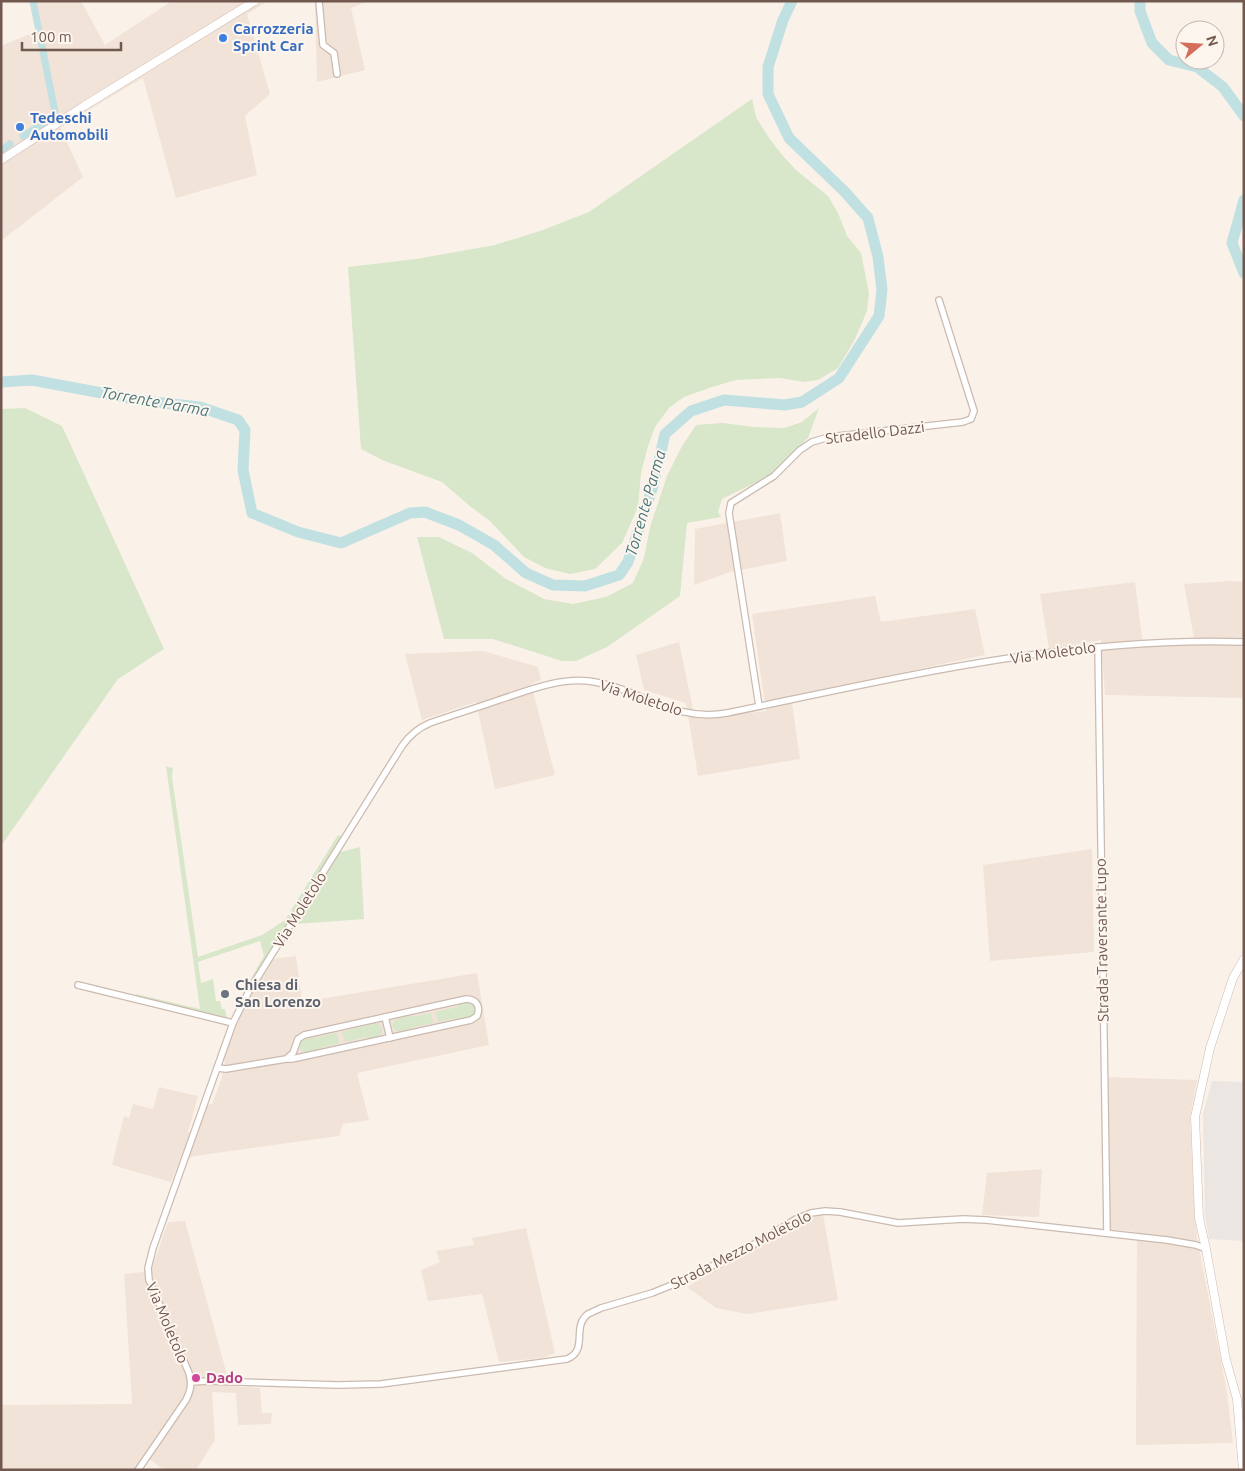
<svg xmlns="http://www.w3.org/2000/svg" width="1245" height="1471" font-family="Ubuntu,sans-serif">
  <style>
    .residential { fill: #f1e3d8 }
    .industrial { fill: #ebe6e2 }
    .green { fill: #d8e6c9 }
    .lines { fill: none; stroke-linecap: round; stroke-linejoin: round }
    .canal { stroke: #c0e0e2; stroke-width: 7 }
    .river { stroke: #c0e0e2; stroke-width: 11 }
    .street-casing { stroke: #cbbab0; stroke-width: 8 }
    .secondary-casing { stroke: #cfbbb1; stroke-width: 9 }
    .street { stroke: #fff; stroke-width: 5.5 }
    .secondary { stroke: #fff; stroke-width: 8 }
    .shop-dot { fill: #3f7fe0; stroke: #fdf6ef; stroke-width: 2 }
    .worship-dot { fill: #6b7280; stroke: #fdf6ef; stroke-width: 2 }
    .hotel-dot { fill: #d1479c; stroke: #fdf6ef; stroke-width: 2 }
    .labels { text-anchor: middle; stroke-width: 4; stroke-linejoin: round; paint-order: stroke }
    .shop-label { font-size: 15px; font-weight: bold; fill: #366cbe; stroke: #fdf6ef; text-anchor: start }
    .street-label { font-size: 15px; fill: #725950; stroke: #fdf6ef }
    .worship-label { font-size: 15px; font-weight: bold; fill: #5b616d; stroke: #fdf6ef; text-anchor: start }
    .hotel-label { font-size: 15px; font-weight: bold; fill: #b23c85; stroke: #fdf6ef; text-anchor: start }
    .water-label { font-size: 16px; font-style: italic; fill: #48777b; stroke: #fdf6ef }
  </style>
  <rect width="100%" height="100%" fill="#faf2e9"/>
  <g class="residential">
    <polygon points="36,1 81,1 105,45 172,1 241,1 242,3 246,1 268,1 247,14 270,94 245,116 257,175 176,198 143,78 60,127 83,177 1,241 1,46 40,30"/>
    <polygon points="315,1 369,1 351,8 365,70 317,82"/>
    <polygon points="780,513 787,561 730,572 694,585 695,529"/>
    <polygon points="1229,581 1244,582 1244,698 1105,695 1101,640 1049,649 1040,594 1135,582 1143,646 1195,644 1184,584"/>
    <polygon points="875,596 881,622 975,609 985,655 791,696 800,759 698,776 686,703 644,690 636,655 679,642 694,714 705,718 766,711 752,614"/>
    <polygon points="483,651 538,667 541,680 531,684 555,775 495,789 476,702 422,720 405,654"/>
    <polygon points="1092,849 1094,952 990,961 983,865"/>
    <polygon points="296,956 302,1002 477,973 489,1045 357,1073 369,1120 343,1124 339,1136 194,1156 188,1159 206,1105 212,1104 222,1078 225,1062 222,1060 239,1014 272,959"/>
    <polygon points="1105,1077 1197,1080 1190,1117 1195,1218 1198,1243 1227,1392 1233,1443 1136,1445 1137,1232 1108,1229"/>
    <polygon points="159,1087 198,1096 188,1132 190,1133 187,1143 171,1182 112,1165 124,1116 129,1118 133,1104 153,1109"/>
    <polygon points="1042,1169 1039,1217 982,1215 987,1173"/>
    <polygon points="823,1214 838,1300 747,1314 716,1308 687,1287 785,1228"/>
    <polygon points="185,1221 230,1386 260,1388 262,1413 272,1413 271,1424 238,1425 236,1393 212,1392 215,1440 196,1470 164,1470 148,1458 139,1470 1,1470 1,1405 132,1404 124,1274 151,1271 168,1222"/>
    <polygon points="526,1228 555,1353 543,1358 499,1362 482,1294 428,1301 421,1270 440,1262 436,1251 474,1245 472,1238"/>
  </g>
  <polygon class="industrial" points="1212,1081 1244,1082 1244,1241 1209,1239 1205,1215 1203,1114"/>
  <g class="green">
    <polygon points="752,99 756,117 769,138 783,156 796,170 828,196 838,213 847,236 861,253 869,293 867,311 855,339 838,368 818,380 803,382 780,378 736,380 712,387 684,397 669,408 655,427 648,446 641,473 638,507 622,543 595,569 570,574 545,568 524,557 490,521 471,507 442,482 382,460 361,449 348,267 416,259 495,245 543,230 589,212"/>
    <polygon points="25,408 62,426 164,649 118,679 1,846 1,409"/>
    <polygon points="819,408 808,438 769,476 722,499 718,512 721,517 687,523 680,596 607,647 576,661 562,661 493,639 444,639 417,537 439,537 472,553 506,579 544,599 573,604 606,597 633,583 644,558 650,527 667,476 681,448 696,425 723,423 754,427 784,428 802,422"/>
    <polygon points="166,766 171,768 173,767 172,777 198,957 262,935 285,920 338,835 343,837 251,983 249,982 264,956 260,941 198,962 201,983 213,979 216,1001 220,1001 222,1009 225,1009 227,1019 135,997 136,994 200,1009"/>
    <path d="M360 847 364 919 296 924 295 923 306 904C312 901 316 892 321 887L319 883 340 850 341 852Z"/>
    <path d="M468 1003C474 1004 480 1009 473 1015 469 1018 461 1018 456 1020L455 1018 437 1022 438 1020 435 1012 458 1007V1005Z"/>
    <path d="M431 1013 433 1023 410 1028V1030C402 1031 394 1034 392 1024L396 1019 411 1015 412 1017Z"/>
    <path d="M376 1023C381 1025 385 1031 379 1036 377 1038 371 1038 368 1039L367 1037 344 1042 345 1040 342 1032Z"/>
    <path d="M337 1033V1035L339 1043 307 1052C301 1052 298 1049 299 1043L302 1040 314 1037V1038Z"/>
  </g>
  <g class="lines">
    <g class="canal">
      <polyline points="23,136 53,118 55,112 33,1"/>
      <polyline points="1,150 10,144"/>
    </g>
    <g class="river">
      <polyline points="1140,1 1140,11 1152,43 1169,60 1197,67 1223,87 1244,116"/>
      <polyline points="1244,200 1232,243 1244,273"/>
      <polyline points="1,382 32,380 145,401 200,407 238,420 245,430 243,470 252,513 298,532 341,543 410,513 425,512 459,525 494,545 526,573 553,585 585,586 619,575 628,562 653,486 665,434 691,411 724,400 785,405 802,402 839,378 879,316 882,290 878,257 868,218 845,192 789,138 768,94 768,67 783,20 792,1"/>
    </g>
    <defs>
      <g id="street">
        <polyline points="319,1 323,45 334,53 337,74"/>
        <polyline points="1098,647 1107,1233"/>
        <polyline points="759,706 729,513 731,503 774,476 800,450 812,442 829,437 963,422 971,419 974,411 939,300"/>
        <polyline points="78,985 233,1023"/>
        <polyline points="385,1017 390,1038"/>
        <path d="M217 1068 226 1069 286 1059H292L471 1020 477 1016C481 1006 476 999 466 999L304 1035 298 1039 293 1053 286 1059"/>
        <path d="M191 1382 208 1381 338 1385 381 1384 567 1359C589 1350 571 1327 588 1314L601 1308 652 1293 687 1279 762 1240 796 1219 811 1213 825 1211 840 1212 898 1223 963 1219 986 1220 1167 1240 1196 1245 1206 1249"/>
        <path d="M138 1470 186 1400C191 1390 192 1383 189 1373L149 1280 148 1268 153 1248 233 1023 249 991 402 746C409 736 418 728 430 723 453 715 476 708 499 700 527 691 557 678 588 681 638 687 673 723 727 713 897 678 1069 636 1244 642"/>
      </g>
      <g id="secondary">
        <polyline points="1,160 84,106 255,1"/>
        <polyline points="1243,1470 1237,1399 1226,1360 1206,1249 1199,1218 1195,1117 1210,1048 1233,978 1244,959"/>
      </g>
    </defs>
    <use href="#street" class="street-casing"/>
    <use href="#secondary" class="secondary-casing"/>
    <use href="#street" class="street"/>
    <use href="#secondary" class="secondary"/>
  </g>
  <g class="shop-dot">
    <circle cx="223" cy="38" r="5"/>
    <circle cx="20" cy="127" r="5"/>
  </g>
  <circle class="worship-dot" cx="225" cy="994" r="5"/>
  <circle class="hotel-dot" cx="196" cy="1378" r="5"/>
  <g class="labels">
    <g class="shop-label">
      <text x="233" y="34">Carrozzeria<tspan x="233" dy="17">Sprint Car</tspan></text>
      <text x="30" y="123">Tedeschi<tspan x="30" dy="17">Automobili</tspan></text>
    </g>
    <g class="street-label">
      <text transform="translate(875 433) rotate(-7)" y="5">Stradello Dazzi</text>
      <text transform="translate(1053 653) rotate(-8)" y="5">Via Moletolo</text>
      <text transform="translate(641 698) rotate(18)" y="5">Via Moletolo</text>
      <text transform="translate(300 910) rotate(-58)" y="5">Via Moletolo</text>
      <text transform="translate(1102 940) rotate(-91)" y="5">Strada Traversante Lupo</text>
      <text transform="translate(741 1250) rotate(-27)" y="5">Strada Mezzo Moletolo</text>
      <text transform="translate(167 1323) rotate(67)" y="5">Via Moletolo</text>
    </g>
    <g class="worship-label">
      <text x="235" y="990">Chiesa di<tspan x="235" dy="17">San Lorenzo</tspan></text>
    </g>
    <g class="hotel-label">
      <text x="206" y="1383">Dado</text>
    </g>
    <g class="water-label">
      <text transform="translate(155 401) rotate(10)" y="6">Torrente Parma</text>
      <text transform="translate(645 503) rotate(-74)" y="6">Torrente Parma</text>
    </g>
  </g>
  <rect width="1245" height="1471" fill="none" stroke="#725950" stroke-width="5"/>
  <g transform="translate(1200 45) rotate(72)"><circle r="24" fill="#fdf6ef" stroke="#c5b7af"/>
  <path d="M0-4L9 19L0 12L-9 19Z" fill="#d56d5d"/>
  <text y="-8" font-size="14" font-weight="bold" text-anchor="middle" fill="#725950">N</text>
  </g>
  <path d="M22 42v8h99v-8" fill="none" stroke="#725950" stroke-width="2.5"/>
  <text x="30" y="42" font-size="15" fill="#725950" stroke="#fdf6ef" stroke-width="4" paint-order="stroke">100 m</text>
</svg>
